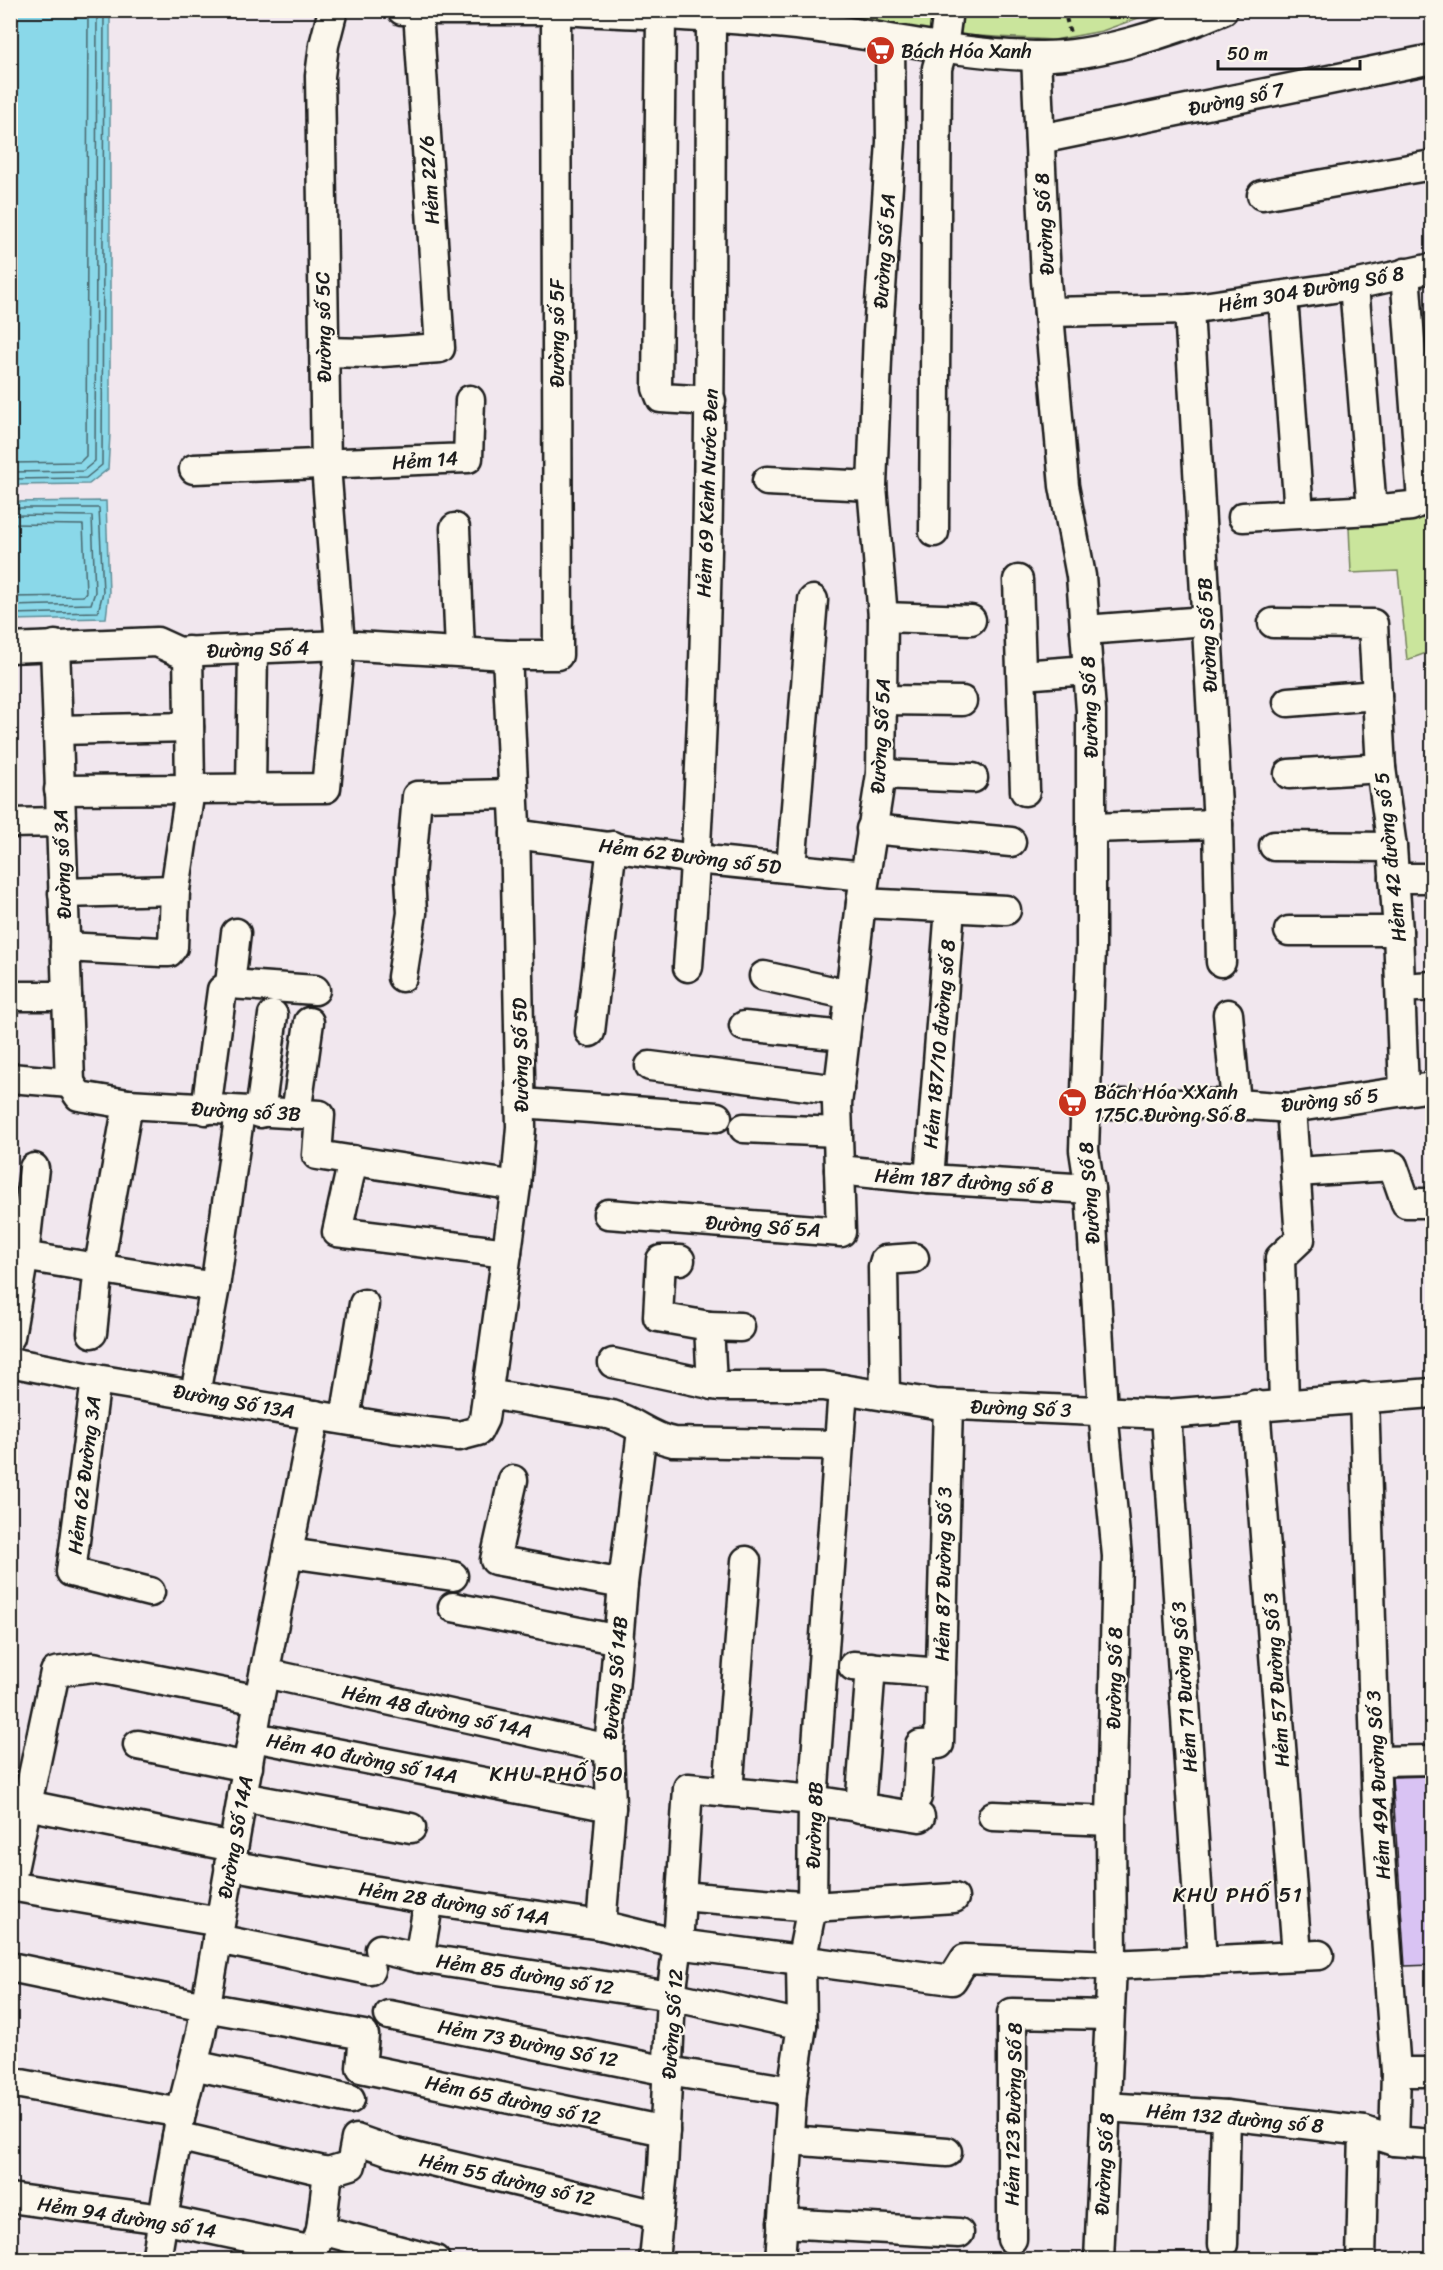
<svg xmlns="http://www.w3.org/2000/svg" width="1443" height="2270" font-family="Sriracha,sans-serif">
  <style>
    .green { fill: #cae59c; stroke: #73805c; stroke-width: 1.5 }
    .water { fill: #8ad8e9; stroke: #5e8d97; stroke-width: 1.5 }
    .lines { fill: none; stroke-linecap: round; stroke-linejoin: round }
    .shore { stroke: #48676e; stroke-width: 1.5 }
    .building { fill: #d9c3f3; stroke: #1c1c1c; stroke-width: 1.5 }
    .minor-casing { stroke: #1c1c1c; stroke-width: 33 }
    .path { stroke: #1c1c1c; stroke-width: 4; stroke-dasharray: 4.5 4.5; stroke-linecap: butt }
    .minor { stroke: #fbf7ec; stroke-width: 28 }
    .labels { text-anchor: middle; stroke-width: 4.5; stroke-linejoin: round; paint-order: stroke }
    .poi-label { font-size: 20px; fill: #1c1c1c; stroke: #fbf7ec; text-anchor: start }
    .street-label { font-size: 20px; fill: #1c1c1c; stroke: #fbf7ec }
    .neighbourhood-label { font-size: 21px; letter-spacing: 1.5px; fill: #1c1c1c; stroke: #fbf7ec }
  </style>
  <rect width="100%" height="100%" fill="#f1e7ee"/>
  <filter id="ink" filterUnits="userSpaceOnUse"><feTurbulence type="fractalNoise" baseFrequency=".0167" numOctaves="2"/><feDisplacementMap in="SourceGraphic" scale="12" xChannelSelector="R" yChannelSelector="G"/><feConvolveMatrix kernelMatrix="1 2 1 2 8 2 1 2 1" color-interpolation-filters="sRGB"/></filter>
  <g filter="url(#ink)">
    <g class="green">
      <polygon points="789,11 934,11 932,31"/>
      <polygon points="963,11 963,10 1158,11 1102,31 1054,40 961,35"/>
      <polygon points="1432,517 1432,651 1407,660 1398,571 1351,573 1349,527"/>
    </g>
    <g class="water">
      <polygon points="10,11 110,11 110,434 108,469 89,484 11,485"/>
      <polygon points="106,501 109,593 106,618 11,620 11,502"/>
    </g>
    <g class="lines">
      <g class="shore">
        <polyline points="10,463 80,462 86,456 88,10"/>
        <polyline points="10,472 83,471 95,461 97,10"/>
        <polyline points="10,479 86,478 102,465 104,10"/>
        <polyline points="10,508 99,508 103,592 98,612 10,614"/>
        <polyline points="10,515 92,516 95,592 91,604 10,606"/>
        <polyline points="10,524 83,525 86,592 83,596 10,597"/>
      </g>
    </g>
    <polygon class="building" points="1432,1776 1432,1965 1405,1966 1392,1777"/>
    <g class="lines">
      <defs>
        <g id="minor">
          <polyline points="402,10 553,10"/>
          <path d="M557 10C637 14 717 16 797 25 876 34 954 54 1035 56 1092 58 1170 33 1223 10"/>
          <polyline points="661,16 657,388 661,398 711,401"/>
          <polyline points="1036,56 1046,280 1064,486 1081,576 1091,711 1091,948 1084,1150 1090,1189 1103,1411 1117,1556 1111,1821 1112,1965 1099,2260"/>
          <polyline points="1040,139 1432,59"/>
          <polyline points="1262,195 1432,165"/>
          <polyline points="1283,297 1299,513"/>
          <polyline points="1189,309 1218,824 1221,962"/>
          <polyline points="1049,312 1189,309 1354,285 1432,268"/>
          <polyline points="324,352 368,353 440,348 418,11"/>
          <polyline points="194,469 468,458 470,400"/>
          <polyline points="767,481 872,486"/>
          <polyline points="1372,510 1411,506 1422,501 1405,273"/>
          <polyline points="1243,517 1372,510 1354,285"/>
          <polyline points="455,528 460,651"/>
          <polyline points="934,532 937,68 943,48 948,10"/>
          <polyline points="1018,580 1025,791"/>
          <polyline points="883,617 971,620"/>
          <polyline points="1273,623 1373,624 1381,768 1392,847 1398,931 1404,1091"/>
          <polyline points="1085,630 1206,621"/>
          <polyline points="55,645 70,1083"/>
          <polyline points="10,648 157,642 179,652 340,645 507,655 558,655 556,10"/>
          <polyline points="1022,675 1088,670"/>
          <polyline points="883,700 962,701"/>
          <polyline points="1288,702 1377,695"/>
          <polyline points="58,730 189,727"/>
          <polyline points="881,774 973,778"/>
          <polyline points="1289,774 1381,768"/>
          <polyline points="251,789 253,649"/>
          <polyline points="59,790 326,788 340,645 326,466 320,76 324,45 333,10"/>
          <polyline points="10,823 60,822"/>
          <polyline points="1091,828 1218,824"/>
          <polyline points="871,829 1011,842"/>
          <polyline points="515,834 696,859 865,876"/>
          <polyline points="1274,846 1392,847"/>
          <polyline points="791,868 813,600"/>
          <polyline points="1394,878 1432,878"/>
          <polyline points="63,893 175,890"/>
          <polyline points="861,903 1006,910"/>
          <polyline points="1289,931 1398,931"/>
          <polyline points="65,947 161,952 169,952 173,947 175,890 190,790 188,651"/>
          <path d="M688 967C712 652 710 335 711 19"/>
          <polyline points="764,976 850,995"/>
          <polyline points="402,977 412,913 410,877 417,796 514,794"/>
          <polyline points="230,984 315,990"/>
          <polyline points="1402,988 1432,986"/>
          <polyline points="10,996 67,996"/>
          <polyline points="1228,1014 1236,1104"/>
          <polyline points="744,1026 845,1036"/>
          <polyline points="590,1032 612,846"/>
          <polyline points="650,1066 839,1090"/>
          <polyline points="10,1078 70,1083"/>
          <polyline points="70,1083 79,1096 128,1104 320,1115 317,1155 516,1186"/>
          <polyline points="521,1103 717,1117"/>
          <polyline points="1084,1104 1236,1104 1291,1108 1432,1087"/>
          <polyline points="206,1110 222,990 230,984 236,933"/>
          <polyline points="260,1113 273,1015"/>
          <polyline points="296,1114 309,1022"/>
          <polyline points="744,1128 838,1132"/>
          <polyline points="353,1160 337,1232 507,1253"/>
          <polyline points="839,1170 929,1179 1090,1189"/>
          <polyline points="1296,1172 1393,1166 1406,1203 1432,1203"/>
          <polyline points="929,1179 950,908"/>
          <polyline points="608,1214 841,1232 837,1104 861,903 881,774 883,617 872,486 878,333 891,142 890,41"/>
          <polyline points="10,1254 215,1287"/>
          <polyline points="680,1260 661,1260 658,1317 709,1326 712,1385"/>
          <polyline points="709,1326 740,1327"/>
          <polyline points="92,1333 99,1266 128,1104"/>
          <polyline points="10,1337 24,1255 34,1168"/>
          <polyline points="10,1362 96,1379 393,1428 459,1436 478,1431 484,1419 516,1186 521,1127 515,825 507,655"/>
          <polyline points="613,1363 719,1386 823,1386 935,1404 1166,1414 1432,1393"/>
          <polyline points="96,1379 71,1572 150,1592"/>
          <polyline points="195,1394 215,1287 240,1112"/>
          <path d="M488 1394 612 1415C635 1422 649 1437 673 1442L839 1445"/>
          <polyline points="885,1396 883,1267 885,1260 914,1258"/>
          <polyline points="1284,1403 1280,1258 1300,1239 1291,1108"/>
          <polyline points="1255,1405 1297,1955"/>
          <polyline points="1166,1414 1202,1961"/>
          <polyline points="345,1419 364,1304"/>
          <polyline points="513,1480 495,1560 623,1584"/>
          <polyline points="289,1553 453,1576"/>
          <polyline points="453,1607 619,1640"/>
          <polyline points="853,1666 941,1673"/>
          <polyline points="265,1673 609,1749"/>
          <polyline points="254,1737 611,1807"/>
          <polyline points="138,1745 248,1767"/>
          <polyline points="1376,1761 1432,1760"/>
          <polyline points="728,1792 746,1561"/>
          <polyline points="242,1797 411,1828"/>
          <polyline points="917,1797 920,1745 939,1744 948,1405"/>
          <polyline points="27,1805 233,1847"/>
          <polyline points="860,1808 871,1667"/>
          <polyline points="993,1816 1111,1821"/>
          <polyline points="229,1865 429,1900 601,1925 678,1944 952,1980 965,1959 1112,1965 1319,1955"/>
          <polyline points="10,1884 55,1672 93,1667 259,1700"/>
          <polyline points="10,1886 220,1922"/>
          <polyline points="681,1896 812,1907 954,1898"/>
          <polyline points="601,1925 611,1807 609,1749 623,1584 642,1431"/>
          <polyline points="217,1939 370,1970"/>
          <polyline points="380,1949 419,1958 671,1996 802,2025"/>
          <polyline points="419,1958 429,1900"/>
          <polyline points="10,1967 205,2007 364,2035 361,2068 665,2131"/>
          <polyline points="389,2015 668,2071 792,2091"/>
          <polyline points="193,2065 350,2099"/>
          <polyline points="1396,2072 1432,2072"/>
          <polyline points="10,2082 181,2113"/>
          <polyline points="1106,2107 1226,2115 1364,2131 1394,2141 1396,2072 1377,1814 1364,1397"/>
          <polyline points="177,2136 328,2172"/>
          <polyline points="789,2140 947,2152"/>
          <polyline points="1394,2141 1432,2144"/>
          <polyline points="328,2172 351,2165 356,2139 393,2152 658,2215"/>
          <polyline points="10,2198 162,2219 313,2251"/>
          <polyline points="782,2223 959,2233"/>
          <polyline points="321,2230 435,2260"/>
          <polyline points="1012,2239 1012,2013 1109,2015"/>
          <polyline points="1223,2244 1226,2115"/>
          <polyline points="314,2249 321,2230 328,2172"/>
          <polyline points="156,2260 181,2113 201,2033 259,1700 315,1415"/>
          <polyline points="654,2260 663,2170 671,1996 678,1944 688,1788 813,1800 920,1817"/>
          <polyline points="780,2260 792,2091 802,2025 801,1962 812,1907 813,1800 843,1389"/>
          <polyline points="1361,2260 1364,2131"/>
        </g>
      </defs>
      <use href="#minor" class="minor-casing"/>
      <polyline class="path" points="1064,10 1070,33"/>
      <use href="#minor" class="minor"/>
    </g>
  </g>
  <defs>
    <symbol id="supermarket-disc" viewBox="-11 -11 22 22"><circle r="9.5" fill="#c8321e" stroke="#fbf7ec"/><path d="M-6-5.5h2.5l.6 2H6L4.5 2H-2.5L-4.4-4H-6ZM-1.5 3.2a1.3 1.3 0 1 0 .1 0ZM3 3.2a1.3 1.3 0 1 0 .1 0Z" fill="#fff"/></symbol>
  </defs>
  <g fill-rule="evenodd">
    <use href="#supermarket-disc" x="864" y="34" width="33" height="33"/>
    <use href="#supermarket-disc" x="1056" y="1086" width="33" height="33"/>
  </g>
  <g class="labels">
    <g class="poi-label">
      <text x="901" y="58">Bách Hóa Xanh</text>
      <text x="1094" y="1099">Bách Hóa XXanh<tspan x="1094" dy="23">175C Đường Số 8</tspan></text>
    </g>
    <g class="street-label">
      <text transform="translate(1236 99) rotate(-12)" y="7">Đường số 7</text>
      <text transform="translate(429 180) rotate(-94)" y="7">Hẻm 22/6</text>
      <text transform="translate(1044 224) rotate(-93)" y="7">Đường Số 8</text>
      <text transform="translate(884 251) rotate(-86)" y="7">Đường Số 5A</text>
      <text transform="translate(1311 289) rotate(-10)" y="7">Hẻm 304 Đường Số 8</text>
      <text transform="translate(323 327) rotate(-91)" y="7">Đường số 5C</text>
      <text transform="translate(557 333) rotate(-90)" y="7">Đường số 5F</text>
      <text transform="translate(425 460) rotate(-4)" y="7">Hẻm 14</text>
      <text transform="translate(707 493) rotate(-88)" y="7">Hẻm 69 Kênh Nước Đen</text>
      <text transform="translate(1207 635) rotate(-93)" y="7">Đường Số 5B</text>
      <text transform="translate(258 649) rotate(-2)" y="7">Đường Số 4</text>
      <text transform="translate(1089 707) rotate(-92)" y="7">Đường Số 8</text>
      <text transform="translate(880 736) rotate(-87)" y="7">Đường Số 5A</text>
      <text transform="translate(690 856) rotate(7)" y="7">Hẻm 62 Đường số 5D</text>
      <text transform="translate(1390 857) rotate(-96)" y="7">Hẻm 42 đường số 5</text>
      <text transform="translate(62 864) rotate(-92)" y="7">Đường số 3A</text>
      <text transform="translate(939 1044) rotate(-85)" y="7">Hẻm 187/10 đường số 8</text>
      <text transform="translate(520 1055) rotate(-91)" y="7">Đường Số 5D</text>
      <text transform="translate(1330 1100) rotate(-6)" y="7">Đường số 5</text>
      <text transform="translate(246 1111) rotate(3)" y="7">Đường số 3B</text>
      <text transform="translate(964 1181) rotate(4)" y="7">Hẻm 187 đường số 8</text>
      <text transform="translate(1089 1193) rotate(-94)" y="7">Đường Số 8</text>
      <text transform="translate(763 1226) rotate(4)" y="7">Đường Số 5A</text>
      <text transform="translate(234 1401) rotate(10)" y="7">Đường Số 13A</text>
      <text transform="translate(1021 1408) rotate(2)" y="7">Đường Số 3</text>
      <text transform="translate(84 1475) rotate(-83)" y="7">Hẻm 62 Đường 3A</text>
      <text transform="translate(943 1574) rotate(-89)" y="7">Hẻm 87 Đường Số 3</text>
      <text transform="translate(615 1678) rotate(-85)" y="7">Đường Số 14B</text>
      <text transform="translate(1114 1678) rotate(-89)" y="7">Đường Số 8</text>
      <text transform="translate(1276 1680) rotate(-94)" y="7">Hẻm 57 Đường Số 3</text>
      <text transform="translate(1184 1687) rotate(-94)" y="7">Hẻm 71 Đường Số 3</text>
      <text transform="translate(437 1711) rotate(12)" y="7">Hẻm 48 đường số 14A</text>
      <text transform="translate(362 1758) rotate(11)" y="7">Hẻm 40 đường số 14A</text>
      <text transform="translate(1378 1785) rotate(-93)" y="7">Hẻm 49A Đường Số 3</text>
      <text transform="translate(814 1825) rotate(-88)" y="7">Đường 8B</text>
      <text transform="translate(235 1837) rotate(-80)" y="7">Đường Số 14A</text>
      <text transform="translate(454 1903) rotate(9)" y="7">Hẻm 28 đường số 14A</text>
      <text transform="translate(525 1974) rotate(9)" y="7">Hẻm 85 đường số 12</text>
      <text transform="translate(672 2024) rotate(-86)" y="7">Đường Số 12</text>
      <text transform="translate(528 2043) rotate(11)" y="7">Hẻm 73 Đường Số 12</text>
      <text transform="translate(513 2100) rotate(12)" y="7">Hẻm 65 đường số 12</text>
      <text transform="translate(1013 2114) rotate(-89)" y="7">Hẻm 123 Đường Số 8</text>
      <text transform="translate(1235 2118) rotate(5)" y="7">Hẻm 132 đường số 8</text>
      <text transform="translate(1104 2164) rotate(-87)" y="7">Đường Số 8</text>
      <text transform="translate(507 2179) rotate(13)" y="7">Hẻm 55 đường số 12</text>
      <text transform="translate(127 2217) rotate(9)" y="7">Hẻm 94 đường số 14</text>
    </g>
    <g class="neighbourhood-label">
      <text x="557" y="1781">KHU PHỐ 50</text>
      <text x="1238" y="1902">KHU PHỐ 51</text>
    </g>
  </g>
  <rect width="1443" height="2270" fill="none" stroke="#fbf7ec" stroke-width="36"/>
  <rect x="18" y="18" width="1407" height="2234" fill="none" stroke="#1c1c1c" stroke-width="2" filter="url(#ink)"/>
  <path d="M1218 60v9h142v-9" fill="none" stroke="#1c1c1c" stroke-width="3"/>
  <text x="1227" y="60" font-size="18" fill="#1c1c1c" stroke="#fbf7ec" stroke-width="4.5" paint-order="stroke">50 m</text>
</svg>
